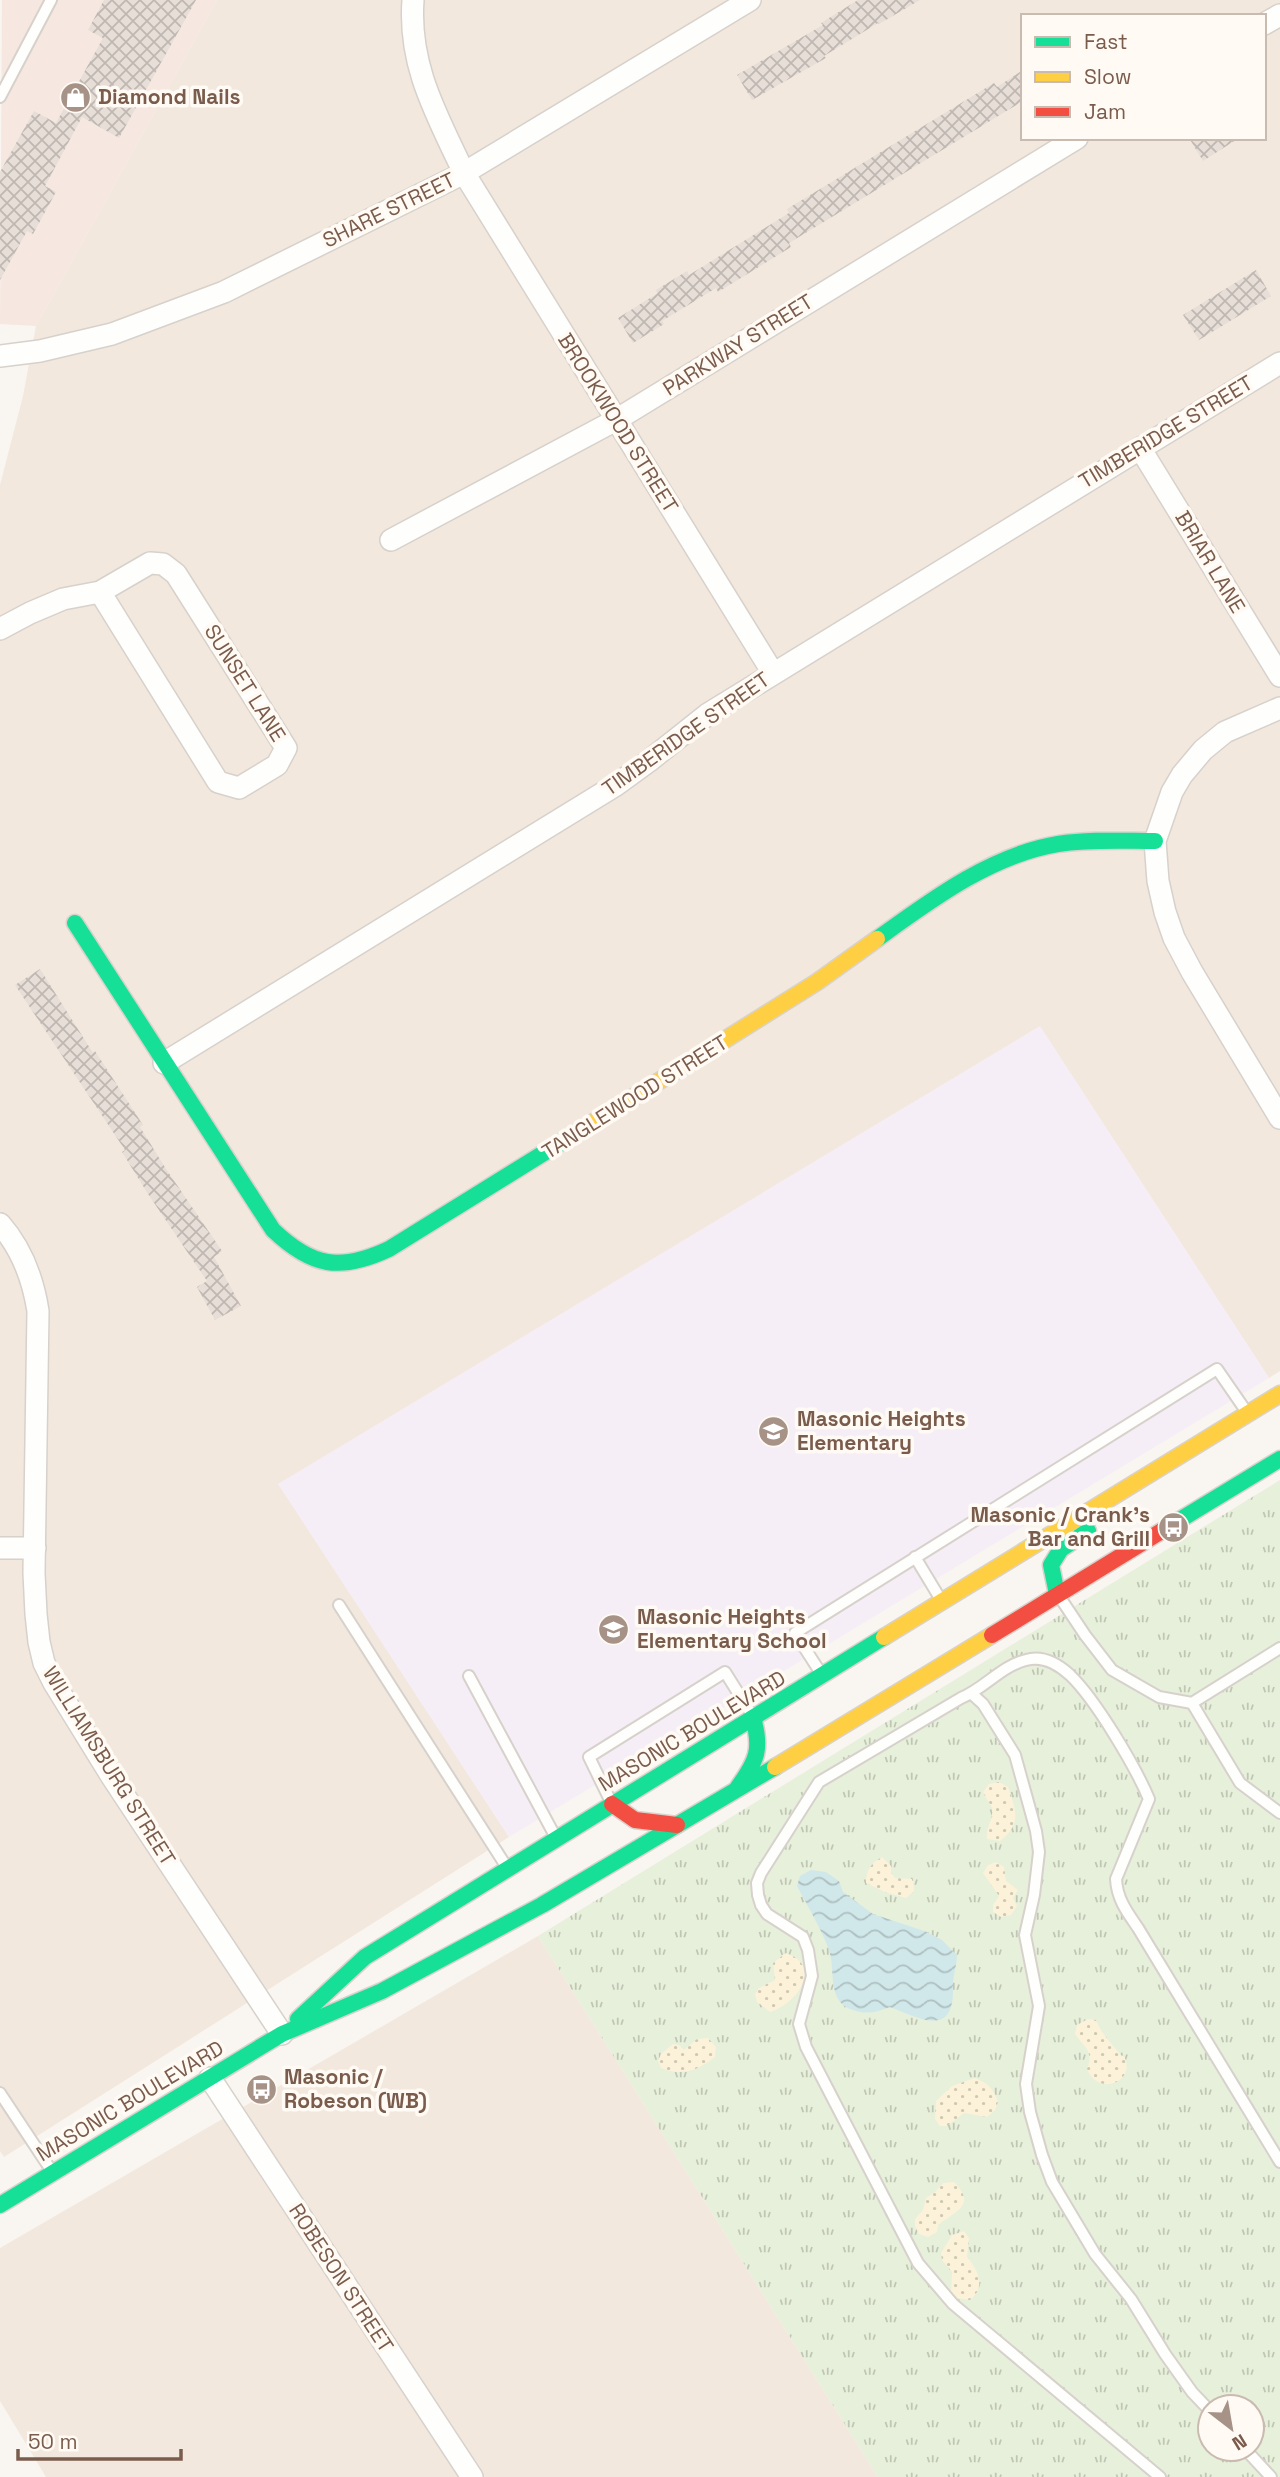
<svg xmlns="http://www.w3.org/2000/svg" width="1280" height="2477" font-family="'Space Grotesk',sans-serif">
  <style>
    .residential { fill: #f2e8de; fill-rule: evenodd }
    .commercial { fill: #f6e8e1 }
    .education { fill: #f6eef6 }
    .grass { fill: url(#grass-tufts); fill-rule: evenodd }
    .sand { fill: url(#sand-dots) }
    .water { fill: url(#water-waves) }
    .building { fill: url(#building-cross-hatch) }
    .lines { fill: none; stroke-linecap: round; stroke-linejoin: round }
    .lane-casing { stroke: #d7d1cb; stroke-width: 14 }
    .street-casing { stroke: #d7d1cb; stroke-width: 24 }
    .fast-casing { stroke: #d9d2cb; stroke-width: 19 }
    .slow-casing { stroke: #d9d2cb; stroke-width: 19 }
    .jam-casing { stroke: #d9d2cb; stroke-width: 19 }
    .lane { stroke: #fefefd; stroke-width: 10 }
    .street { stroke: #fefefd; stroke-width: 21 }
    .fast { stroke: #16e098; stroke-width: 16 }
    .slow { stroke: #ffcf43; stroke-width: 16 }
    .jam { stroke: #f24e42; stroke-width: 16 }
    .labels { text-anchor: middle; stroke-width: 7; stroke-linejoin: round; paint-order: stroke }
    .poi-label { font-size: 21px; font-weight: bold; fill: #7a5c4d; stroke: #fffaf3; text-anchor: start }
    .street-label { font-size: 21px; fill: #7a5c4d; stroke: #fffaf3 }
  </style>
  <defs>
    <pattern id="grass-tufts" width="24" height="20" patternUnits="userSpaceOnUse" patternTransform="scale(1.75)"><rect width="24" height="20" fill="#e7f0db"/><path d="M3 7l-1-3M5 7V3M7 7l1-3M15 17l-1-3M17 17v-4M19 17l1-3" fill="none" stroke="#c0c6b4"/></pattern>
    <pattern id="sand-dots" width="8" height="8" patternUnits="userSpaceOnUse" patternTransform="scale(1.75)"><rect width="8" height="8" fill="#fbf2d9"/><path d="M2 2h.1M6 6h.1" fill="none" stroke="#d0c7b2" stroke-width="1.8" stroke-linecap="round"/></pattern>
    <pattern id="water-waves" width="16" height="10" patternUnits="userSpaceOnUse" patternTransform="scale(1.75)"><rect width="16" height="10" fill="#d0e8ea"/><path d="M0 5q4-4 8 0t8 0" fill="none" stroke="#aebfc0"/></pattern>
    <pattern id="building-cross-hatch" width="8" height="8" patternUnits="userSpaceOnUse" patternTransform="scale(1.75)"><rect width="8" height="8" fill="#e6ded7"/><path d="M0 0l8 8M0 8l8-8" fill="none" stroke="#bfb7b1"/></pattern>
  </defs>
  <rect width="100%" height="100%" fill="#f9f5f0"/>
  <g class="residential">
    <path d="M217 0H1280V1371L1269 1378 1039 1027 279 1484 509 1837 4 2157 0 2151V485L23 396 36 326ZM1023 16H1264V138H1023Z"/>
    <polygon points="538,1936 878,2477 46,2477 0,2401 0,2248"/>
  </g>
  <polygon class="commercial" points="2,0 217,0 36,326 0,324"/>
  <polygon class="education" points="1040,1026 1269,1378 509,1837 278,1484"/>
  <path class="grass" d="M1280 1480V2477H878L538 1936ZM1210 2407H1252V2449H1210Z"/>
  <g class="sand">
    <path d="M999 1782 1008 1787C1016 1810 1022 1824 1000 1841L987 1839C985 1828 994 1820 992 1808 990 1803 985 1797 983 1792L989 1784Z"/>
    <path d="M882 1857 891 1866V1873L895 1878 913 1879 914 1891 906 1898 885 1892 866 1883C866 1869 871 1864 882 1857Z"/>
    <polygon points="996,1862 1004,1867 1006,1881 1018,1890 1013,1898 1017,1906 1011,1915 1001,1917 993,1912 993,1905 999,1896 983,1873 988,1865"/>
    <path d="M786 1953C824 1966 797 2004 770 2012L757 2002 755 1994 759 1988 775 1980 773 1963Z"/>
    <path d="M1088 2019 1096 2020C1100 2032 1111 2043 1119 2053 1123 2058 1124 2054 1126 2061 1132 2083 1098 2096 1087 2069 1094 2051 1085 2048 1075 2034L1077 2025Z"/>
    <path d="M708 2038 716 2047 715 2057C698 2070 682 2077 661 2068L658 2061 661 2054 673 2044 679 2045 684 2050 697 2039Z"/>
    <path d="M975 2078C988 2083 993 2088 998 2102L995 2110 987 2117 964 2113 947 2126H940L935 2119 936 2101 952 2086Z"/>
    <path d="M954 2182C977 2205 956 2211 938 2225L937 2232 928 2237 919 2234 915 2226V2219L923 2210 926 2198 936 2191 943 2183Z"/>
    <path d="M964 2231 969 2238 967 2257C979 2271 986 2287 970 2300L957 2298 951 2292 952 2272 942 2260 941 2253 952 2235Z"/>
  </g>
  <path class="water" d="M811 1870 826 1872 839 1881 843 1892 873 1914 927 1932 942 1940 957 1955C957 1966 952 1978 953 1988 954 2039 919 2018 890 2007 877 2012 867 2015 853 2010 826 2002 836 1970 829 1950 821 1928 808 1907 797 1886L800 1876Z"/>
  <g class="building">
    <polygon points="104,0 196,0 119,138 82,117 45,186 56,192 33,234 27,231 0,280 0,172 34,111 56,123 103,38 88,30"/>
    <polygon points="858,0 920,0 879,24 878,23 824,56 826,58 752,100 737,75 823,25 821,23"/>
    <polygon points="1023,70 1023,101 789,243 791,247 749,273 718,292 716,288 662,321 664,324 633,343 618,318 658,293 656,290 687,271 689,275 789,213 787,209 830,183 994,83 997,87"/>
    <polygon points="1189,138 1239,138 1203,161"/>
    <polygon points="1256,270 1271,296 1199,340 1183,315"/>
    <polygon points="40,969 93,1053 95,1051 143,1125 140,1127 166,1169 222,1251 214,1257 241,1306 215,1320 197,1287 207,1281 148,1194 122,1152 125,1150 15,985"/>
  </g>
  <g class="lines">
    <defs>
      <g id="lane">
        <polyline points="0,97 51,0"/>
        <polyline points="915,1557 941,1600"/>
        <polyline points="1059,1596 1085,1635 1112,1670 1159,1697 1192,1703 1280,1648"/>
        <polyline points="339,1605 506,1866"/>
        <polyline points="822,1675 795,1633 1217,1369 1246,1411"/>
        <polyline points="469,1676 555,1836"/>
        <polyline points="972,1694 983,1704 1015,1755 1036,1831 1039,1852 1034,1895 1025,1935 1039,2006 1026,2084 1030,2112 1042,2155 1052,2182 1095,2254 1131,2299 1165,2354 1192,2392 1210,2411"/>
        <polyline points="1192,1703 1240,1783 1280,1813"/>
        <polyline points="612,1804 589,1757 725,1672 752,1715"/>
        <polyline points="0,2093 51,2170"/>
        <polyline points="1245,2449 1271,2477"/>
        <path d="M1160 2477 953 2304 918 2263 806 2047 799 2024 812 1976 808 1950 803 1937 767 1914 761 1905 758 1895 757 1883 761 1873 819 1782 961 1698C984 1689 1001 1666 1026 1660 1043 1655 1058 1664 1070 1675 1096 1700 1135 1766 1149 1799L1116 1879C1117 1899 1127 1912 1138 1928L1280 2162"/>
      </g>
      <g id="street">
        <path d="M413 0C408 66 437 115 464 173L773 673"/>
        <polyline points="1264,24 1280,15"/>
        <polyline points="0,356 40,351 112,334 224,292 464,173 750,0"/>
        <polyline points="1140,448 1280,676"/>
        <polyline points="391,540 616,420 1077,138"/>
        <polyline points="0,629 30,613 63,599 100,592 150,563 163,564 176,574 286,748 277,765 239,788 218,782 100,592"/>
        <polyline points="1280,708 1225,732 1203,750 1182,775 1172,792 1155,841 1158,881 1165,912 1174,938 1192,972 1280,1118"/>
        <polyline points="164,1063 616,785 649,761 708,714 1280,363"/>
        <path d="M0 1224C22 1249 33 1279 38 1311L34 1573 36 1614 39 1642 44 1663 54 1683 112 1777 282 2034"/>
        <polyline points="0,1548 35,1548"/>
        <polyline points="210,2078 472,2477"/>
      </g>
      <g id="fast">
        <path d="M75 923 273 1230C312 1267 340 1272 389 1249L589 1125"/>
        <path d="M877 939C931 900 991 855 1058 844 1090 839 1123 841 1155 841"/>
        <polyline points="1178,1521 1280,1459"/>
        <polyline points="1057,1594 1051,1565 1061,1549 1088,1531"/>
        <path d="M738 1787C757 1761 762 1749 753 1718"/>
        <polyline points="298,2019 365,1957 884,1637"/>
        <polyline points="0,2205 282,2034 382,1991 542,1905 775,1767"/>
      </g>
      <g id="slow">
        <polyline points="589,1125 817,982 877,939"/>
        <polyline points="884,1637 1280,1394"/>
        <polyline points="775,1767 992,1635"/>
      </g>
      <g id="jam">
        <polyline points="992,1635 1178,1521"/>
        <polyline points="612,1804 635,1820 677,1825"/>
      </g>
    </defs>
    <use href="#lane" class="lane-casing"/>
    <use href="#street" class="street-casing"/>
    <use href="#fast" class="fast-casing"/>
    <use href="#slow" class="slow-casing"/>
    <use href="#jam" class="jam-casing"/>
    <use href="#lane" class="lane"/>
    <use href="#street" class="street"/>
    <use href="#fast" class="fast"/>
    <use href="#slow" class="slow"/>
    <use href="#jam" class="jam"/>
  </g>
  <defs>
    <symbol id="shop-disc" viewBox="-11 -11 22 22"><circle r="9.5" fill="#a69286" stroke="#fffaf3"/><path d="M-5-2.5h2.3a2.7 3.5 0 0 1 5.4 0H5L5.5 6h-11ZM-1.5-2.5h3a1.5 2.3 0 0 0-3 0Z" fill="#fff"/></symbol>
    <symbol id="school-disc" viewBox="-11 -11 22 22"><circle r="9.5" fill="#a69286" stroke="#fffaf3"/><path d="M0-5L7-2L0 1L-7-2ZM-4 1L0 2.5L4 1V4Q0 6-4 4Z" fill="#fff"/></symbol>
    <symbol id="bus-disc" viewBox="-11 -11 22 22"><circle r="9.5" fill="#a69286" stroke="#fffaf3"/><path d="M-5-6H5V4H4V6H2V4H-2V6H-4V4H-5ZM-3.5-4V0h7V-4ZM-3.5 1.2v1.5H-2V1.2ZM2 1.2v1.5H3.5V1.2Z" fill="#fff"/></symbol>
  </defs>
  <g fill-rule="evenodd">
    <use href="#shop-disc" x="58" y="80" width="35" height="35"/>
    <use href="#school-disc" x="756" y="1414" width="35" height="35"/>
    <use href="#bus-disc" x="1156" y="1510" width="35" height="35"/>
    <use href="#school-disc" x="596" y="1612" width="35" height="35"/>
    <use href="#bus-disc" x="244" y="2072" width="35" height="35"/>
  </g>
  <g class="labels">
    <g class="poi-label">
      <text x="98" y="104">Diamond Nails</text>
      <text x="797" y="1426">Masonic Heights<tspan x="797" dy="24">Elementary</tspan></text>
      <text x="1150" y="1522" text-anchor="end">Masonic / Crank's<tspan x="1150" dy="24">Bar and Grill</tspan></text>
      <text x="637" y="1624">Masonic Heights<tspan x="637" dy="24">Elementary School</tspan></text>
      <text x="284" y="2084">Masonic /<tspan x="284" dy="24">Robeson (WB)</tspan></text>
    </g>
    <g class="street-label">
      <text transform="translate(389 210) rotate(-26)" y="7">SHARE STREET</text>
      <text transform="translate(738 345) rotate(-32)" y="7">PARKWAY STREET</text>
      <text transform="translate(618 423) rotate(58)" y="7">BROOKWOOD STREET</text>
      <text transform="translate(1166 432) rotate(-31)" y="7">TIMBERIDGE STREET</text>
      <text transform="translate(1210 562) rotate(59)" y="7">BRIAR LANE</text>
      <text transform="translate(245 683) rotate(58)" y="7">SUNSET LANE</text>
      <text transform="translate(686 734) rotate(-35)" y="7">TIMBERIDGE STREET</text>
      <text transform="translate(635 1097) rotate(-32)" y="7">TANGLEWOOD STREET</text>
      <text transform="translate(692 1731) rotate(-31)" y="7">MASONIC BOULEVARD</text>
      <text transform="translate(109 1766) rotate(58)" y="7">WILLIAMSBURG STREET</text>
      <text transform="translate(130 2101) rotate(-31)" y="7">MASONIC BOULEVARD</text>
      <text transform="translate(341 2278) rotate(57)" y="7">ROBESON STREET</text>
    </g>
  </g>
  <rect x="1021" y="14" width="245" height="126" fill="#fffaf3" stroke="#cabbb1" stroke-width="2"/>
  <rect x="1035" y="37" width="35" height="10" fill="#16e098" stroke="#cabbb1" stroke-width="2"/>
  <text x="1084" y="49" font-size="21" fill="#7a5c4d">Fast</text>
  <rect x="1035" y="72" width="35" height="10" fill="#ffcf43" stroke="#cabbb1" stroke-width="2"/>
  <text x="1084" y="84" font-size="21" fill="#7a5c4d">Slow</text>
  <rect x="1035" y="107" width="35" height="10" fill="#f24e42" stroke="#cabbb1" stroke-width="2"/>
  <text x="1084" y="119" font-size="21" fill="#7a5c4d">Jam</text>
  <g transform="translate(1231 2428) rotate(149)"><circle r="33" fill="#fffaf3" stroke="#cabbb1" stroke-width="2"/>
  <path d="M0-5L12 26L0 18L-12 26Z" fill="#a69286"/>
  <text y="-10" font-size="19" font-weight="bold" text-anchor="middle" fill="#7a5c4d">N</text>
  </g>
  <path d="M18 2449v10h163v-10" fill="none" stroke="#7a5c4d" stroke-width="3.5"/>
  <text x="28" y="2449" font-size="21" fill="#7a5c4d" stroke="#fffaf3" stroke-width="5" paint-order="stroke">50 m</text>
</svg>
